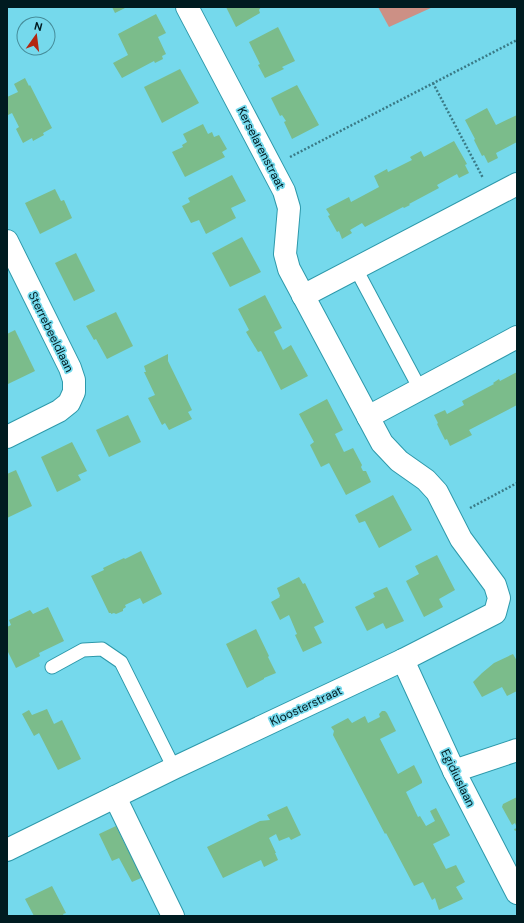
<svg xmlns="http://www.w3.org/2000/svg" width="524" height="923" font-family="'DM Sans',sans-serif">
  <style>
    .green { fill: #cc9085 }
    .building { fill: #7bbc8b }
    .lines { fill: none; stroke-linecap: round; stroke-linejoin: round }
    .service-casing { stroke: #2d99ab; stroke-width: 15 }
    .minor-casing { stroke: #2d99ab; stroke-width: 24 }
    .path { stroke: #3a7a86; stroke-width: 2.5; stroke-dasharray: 2 2; stroke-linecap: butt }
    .service { stroke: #fff; stroke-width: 13 }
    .minor { stroke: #fff; stroke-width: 22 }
    .labels { text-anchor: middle; stroke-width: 3.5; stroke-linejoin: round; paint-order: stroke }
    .street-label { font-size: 12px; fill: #001b20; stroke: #75d9ec }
  </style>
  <rect width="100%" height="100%" fill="#75d9ec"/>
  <polygon class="green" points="378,7 433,7 389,27"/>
  <g class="building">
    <polygon points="112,7 127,7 115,13"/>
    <polygon points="226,7 261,7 259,10 260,13 236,27"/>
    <polygon points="156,14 166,33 158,37 166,54 162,56 163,59 155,63 154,61 122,78 113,63 128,55 118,34"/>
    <polygon points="278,27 295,61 282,67 284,69 265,78 258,65 260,64 249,42"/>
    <polygon points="180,69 199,103 162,123 144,87"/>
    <polygon points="25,78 29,86 30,85 52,128 43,133 44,135 33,141 32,138 23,143 16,129 19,127 12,113 8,115 7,112 7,97 18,92 14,84"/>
    <polygon points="297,85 319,125 292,139 284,122 286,121 282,115 280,116 271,98"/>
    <polygon points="487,108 496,125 517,115 517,142 496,153 498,158 488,163 484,155 482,156 474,140 475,139 465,120"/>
    <polygon points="203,124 208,134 212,132 214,137 219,135 227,149 222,152 225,157 185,177 172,152 183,147 182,145 187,142 183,134"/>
    <polygon points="454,141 467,164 465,165 469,173 459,178 457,174 446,180 437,185 439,188 409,204 410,205 404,208 403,207 365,227 362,223 350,230 352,233 342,239 339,231 337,232 328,216 330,215 326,209 349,197 351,202 379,187 374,176 387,169 388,172 412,160 410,157 421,151 424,157"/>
    <polygon points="232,175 246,201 231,208 236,218 206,234 199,220 191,223 182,206 190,202 188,198"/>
    <polygon points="55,189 61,201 64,200 72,218 40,234 25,203"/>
    <polygon points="242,237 261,272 230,287 212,253"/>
    <polygon points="76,253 95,291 74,301 55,263"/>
    <polygon points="265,295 282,328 274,332 283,350 291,345 308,376 281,390 261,351 258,352 246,332 249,330 238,309"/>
    <polygon points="116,312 133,346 107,359 96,339 94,340 86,326"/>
    <polygon points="15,330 35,371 8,384 7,382 7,334"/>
    <polygon points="168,354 168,361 192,410 188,412 192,419 169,430 165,423 162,425 148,398 155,395 144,372 146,372 144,366"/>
    <polygon points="517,372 517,405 469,430 472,435 450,446 447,439 445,440 437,424 438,423 434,415 445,410 447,414 458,408 464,405 462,401 494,384 493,383 499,379 500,381"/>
    <polygon points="327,399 343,430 335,434 344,452 353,448 362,465 361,467 363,471 366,471 371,482 346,495 329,463 321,467 310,445 314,442 299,414"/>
    <polygon points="128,415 141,442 109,457 96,430"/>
    <polygon points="72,442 87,471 78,475 81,480 57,492 41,457"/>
    <polygon points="16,470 32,506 7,518 7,474"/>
    <polygon points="393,495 412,530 379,548 365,521 359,523 355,515"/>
    <polygon points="141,551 162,594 143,604 140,598 125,605 126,607 123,609 123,611 116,614 114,613 111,614 111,613 109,613 91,576 104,570 103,568 124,558 125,559"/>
    <polygon points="437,555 455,590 439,599 443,607 424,617 406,581 419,574 415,566"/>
    <polygon points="299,577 303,584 305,583 324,622 314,627 322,643 303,652 295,635 297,634 289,615 280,620 271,602 280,597 279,596 280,596 277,588"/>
    <polygon points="387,587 404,621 386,629 383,623 367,631 355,607 375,597 373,593"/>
    <polygon points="48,607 64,641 39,653 40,656 16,668 7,650 7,627 11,625 9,620 30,610 33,614"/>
    <polygon points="256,629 269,656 268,657 276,673 264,678 264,679 247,688 226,644"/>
    <polygon points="513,654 517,661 517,691 507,696 502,687 482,697 473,682 482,673 494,663"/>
    <polygon points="47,709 54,724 62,720 81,759 58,770 39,733 34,736 22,714 29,710 32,715"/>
    <polygon points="382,711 385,711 387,713 396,731 380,739 398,774 414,765 422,781 422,783 406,792 418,817 420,816 426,826 435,821 430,811 436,808 450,835 449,836 433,844 446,869 456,865 465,882 456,887 463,899 439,910 435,898 432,900 423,882 414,886 386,833 385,834 333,735 334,731 331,727 348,718 352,723 365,716 368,723 380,717 379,714"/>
    <polygon points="517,797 517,830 515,831 514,829 517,828 515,823 512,825 502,807 503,804"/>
    <polygon points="287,806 301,835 291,840 289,837 279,841 276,834 269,838 276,853 275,853 278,860 264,867 261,860 223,878 207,847 260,821 270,820 267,815"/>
    <polygon points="116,826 129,852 132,851 146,879 142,881 141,878 132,882 119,858 112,861 99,834"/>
    <polygon points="52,886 66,913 63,914 64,916 34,916 25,899"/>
  </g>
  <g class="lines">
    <defs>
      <g id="service">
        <polyline points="356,269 420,389"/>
        <polyline points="52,667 83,650 102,649 121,662 174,768"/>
      </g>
      <g id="minor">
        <polyline points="7,241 70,368 74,380 74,392 69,403 59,411 7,437"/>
        <polyline points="303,296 517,184"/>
        <polyline points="368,417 517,337"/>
        <polyline points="403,660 454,771 517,893"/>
        <polyline points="454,771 517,750"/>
        <polyline points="115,797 173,916"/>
        <polyline points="7,850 174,768 403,660 495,613 499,598 495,585 461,539 437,492 426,480 399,461 382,443 289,269 285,254 289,208 284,191 187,7"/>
      </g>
    </defs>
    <use href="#service" class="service-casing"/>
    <use href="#minor" class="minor-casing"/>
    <g class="path">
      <polyline points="433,83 483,178"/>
      <polyline points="290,157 517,40"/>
      <polyline points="470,508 517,483"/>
    </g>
    <use href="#service" class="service"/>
    <use href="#minor" class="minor"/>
  </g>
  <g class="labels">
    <g class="street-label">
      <text transform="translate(261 148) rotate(63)" y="4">Kerselarenstraat</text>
      <text transform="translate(51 332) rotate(64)" y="4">Sterrebeeldlaan</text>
      <text transform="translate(306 706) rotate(-25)" y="4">Kloosterstraat</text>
      <text transform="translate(458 778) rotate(64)" y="4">Egidiuslaan</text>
    </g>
  </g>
  <rect width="524" height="923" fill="none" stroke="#001b20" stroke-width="16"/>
  <g transform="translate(36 36) rotate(14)"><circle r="19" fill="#75d9ec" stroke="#468d9a"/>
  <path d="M0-3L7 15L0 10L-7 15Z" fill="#b32610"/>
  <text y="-6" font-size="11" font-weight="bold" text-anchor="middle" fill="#001b20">N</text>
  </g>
</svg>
